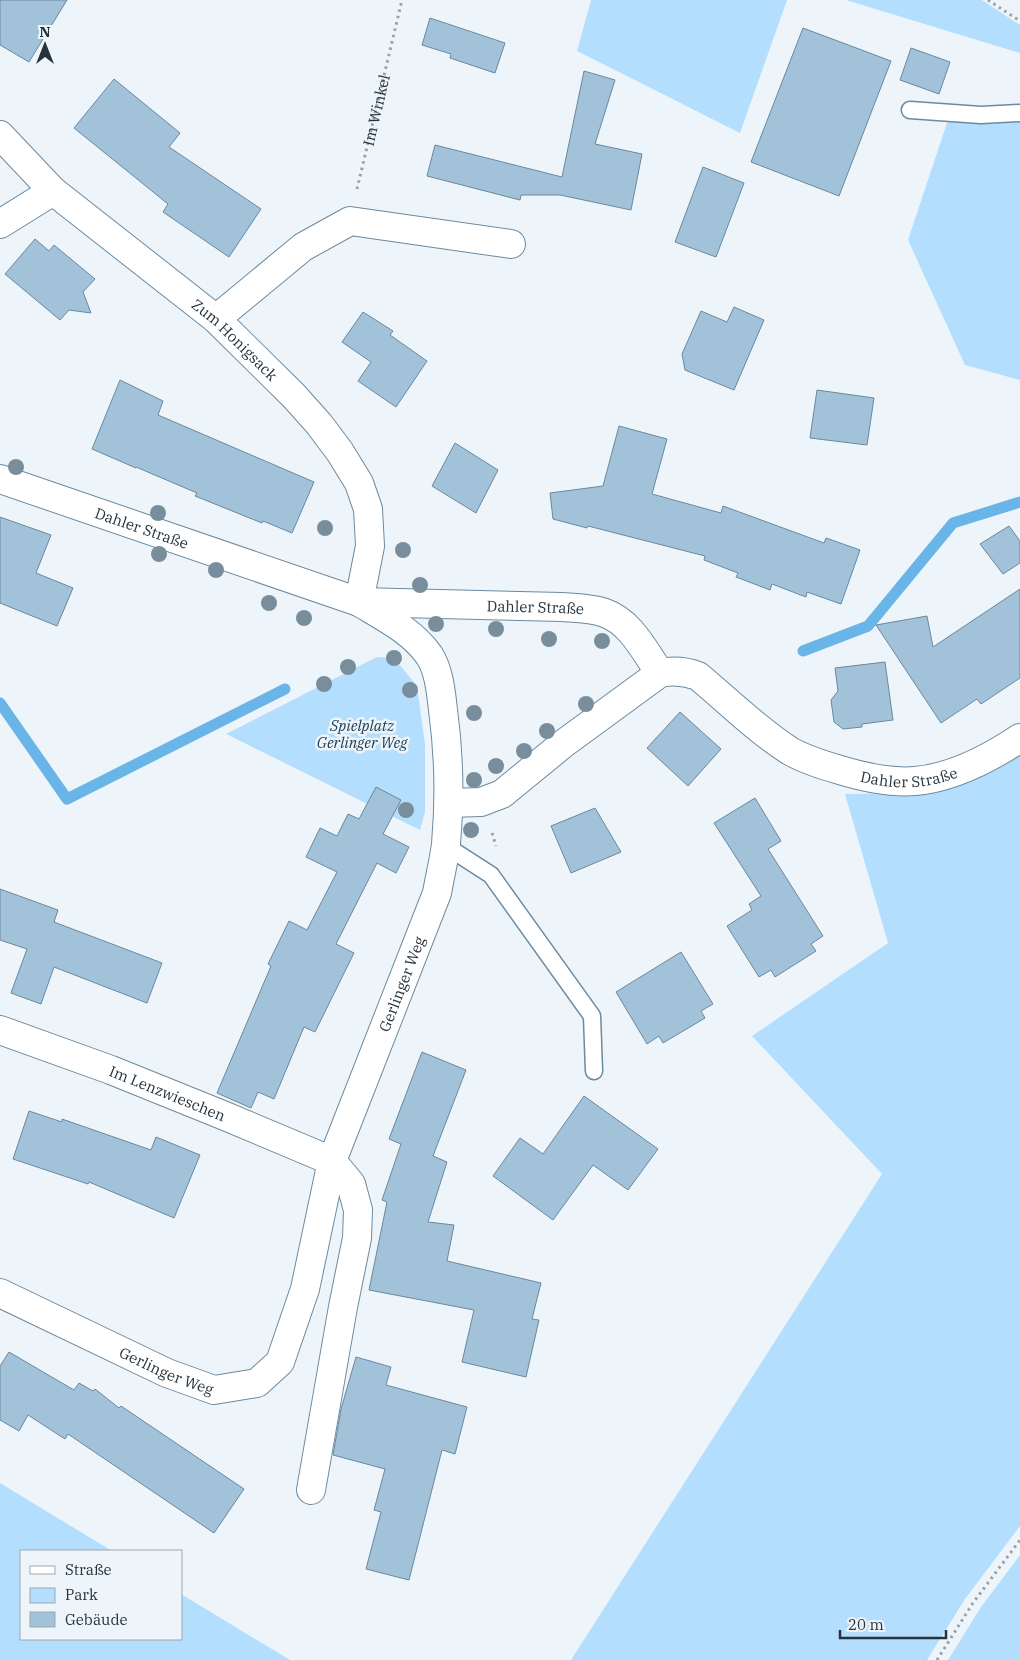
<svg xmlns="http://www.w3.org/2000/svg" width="1020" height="1660" font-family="'IBM Plex Serif',serif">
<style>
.green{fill:#b3defe}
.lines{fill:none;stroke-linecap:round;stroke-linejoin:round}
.stream{stroke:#69b5e8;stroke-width:11}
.building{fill:#a2c2da;stroke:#6a889e}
.service-casing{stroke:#6b8aa0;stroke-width:19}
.minor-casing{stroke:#6b8aa0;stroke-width:30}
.path{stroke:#97a1a8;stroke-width:3;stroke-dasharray:2.5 4;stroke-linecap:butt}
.service{stroke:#fff;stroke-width:16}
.minor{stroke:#fff;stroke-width:28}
.tree{fill:#798e9c}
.labels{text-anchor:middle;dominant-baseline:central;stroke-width:5;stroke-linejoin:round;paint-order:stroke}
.street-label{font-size:15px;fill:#26333c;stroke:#eef5fa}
.park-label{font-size:15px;font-style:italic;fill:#193a50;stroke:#eef5fa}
</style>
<rect width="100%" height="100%" fill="#eef5fa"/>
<g class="green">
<path d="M 591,0 L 787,0 L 740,133 L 577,51 Z"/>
<path d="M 846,0 L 982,0 L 1020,25 L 1020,53 Z"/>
<path d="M 1020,119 L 1020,380 L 965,365 L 908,240 L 948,120 Z"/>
<path d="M 377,657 L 394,658 L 417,686 L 425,744 L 425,812 L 420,830 L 226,734 Z"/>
<path d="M 1020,745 L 1020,1526 L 965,1599 L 927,1660 L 571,1660 L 882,1174 L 752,1036 L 888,943 L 845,794 L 917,793 Z"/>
<path d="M 0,1483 L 112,1551 L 21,1551 L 21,1639 L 181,1639 L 181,1594 L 290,1660 L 0,1660 Z"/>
<path d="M 1020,1555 L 1020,1660 L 948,1660 L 981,1607 Z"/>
</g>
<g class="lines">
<g class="stream">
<path d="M 803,651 L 868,626 L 953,523 L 1020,502"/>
<path d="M 0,703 L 67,799 L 285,689"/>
</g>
</g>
<g class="building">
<path d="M 0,0 L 67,0 L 29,62 L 0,45 Z"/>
<path d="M 430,18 L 505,43 L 495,73 L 450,58 L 451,54 L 422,45 Z"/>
<path d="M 803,28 L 891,61 L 839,196 L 751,162 Z"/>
<path d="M 911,48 L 950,62 L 939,94 L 900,80 Z"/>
<path d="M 584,71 L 615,80 L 595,144 L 642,154 L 631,210 L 560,195 L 521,195 L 520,200 L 427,176 L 435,145 L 562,177 Z"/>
<path d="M 114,79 L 180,133 L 169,147 L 261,209 L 229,257 L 163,212 L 168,204 L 74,128 Z"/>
<path d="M 703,167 L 744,183 L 716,257 L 675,242 Z"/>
<path d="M 35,239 L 49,251 L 54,245 L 95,279 L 83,292 L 91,313 L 69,310 L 60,320 L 5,274 Z"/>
<path d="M 734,307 L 764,320 L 734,390 L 685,370 L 682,354 L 701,311 L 727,322 Z"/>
<path d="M 363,312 L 393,331 L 390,335 L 427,361 L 396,407 L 358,381 L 371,362 L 342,342 Z"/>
<path d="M 120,380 L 163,401 L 158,415 L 314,482 L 292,533 L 263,521 L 262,523 L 195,496 L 197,493 L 136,467 L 136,468 L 92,449 Z"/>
<path d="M 817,390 L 874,398 L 867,445 L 810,438 Z"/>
<path d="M 619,426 L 667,439 L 652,494 L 721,513 L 723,506 L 824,543 L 826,538 L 860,550 L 841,604 L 807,592 L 806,597 L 772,584 L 770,590 L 736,577 L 738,573 L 704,560 L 705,556 L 588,526 L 587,528 L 553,519 L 550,493 L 603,486 Z"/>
<path d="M 455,443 L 498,470 L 476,513 L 432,486 Z"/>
<path d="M 0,517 L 51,535 L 36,573 L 73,588 L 57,626 L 0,603 Z"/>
<path d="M 1009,526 L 1020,541 L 1020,563 L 1003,574 L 980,544 Z"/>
<path d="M 1020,589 L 1020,678 L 981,704 L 977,699 L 941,723 L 876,625 L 927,616 L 933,647 Z"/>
<path d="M 885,662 L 893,720 L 862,724 L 862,727 L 843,729 L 834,722 L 831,700 L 838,691 L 835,668 Z"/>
<path d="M 680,712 L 721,749 L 688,786 L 647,748 Z"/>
<path d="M 376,787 L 401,800 L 383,834 L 409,847 L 396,873 L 377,863 L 336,944 L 354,953 L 315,1032 L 304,1027 L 274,1099 L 258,1092 L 251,1108 L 217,1093 L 271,966 L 268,964 L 289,921 L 307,930 L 337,872 L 306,857 L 320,828 L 337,836 L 348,814 L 359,819 Z"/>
<path d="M 755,798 L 781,841 L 768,849 L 823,936 L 811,944 L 816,951 L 775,977 L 771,970 L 759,977 L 727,926 L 752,910 L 749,904 L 761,896 L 714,823 Z"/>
<path d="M 595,808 L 621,852 L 571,873 L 551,826 Z"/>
<path d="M 0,889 L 58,910 L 54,922 L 162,963 L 147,1003 L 54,967 L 41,1004 L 11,993 L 27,949 L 0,940 Z"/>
<path d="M 681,952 L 713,1004 L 701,1011 L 705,1018 L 663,1043 L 659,1036 L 647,1044 L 616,992 Z"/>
<path d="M 422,1052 L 466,1070 L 433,1156 L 447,1162 L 428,1222 L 454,1225 L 447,1261 L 541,1283 L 532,1319 L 539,1320 L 526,1377 L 462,1362 L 474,1310 L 369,1290 L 387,1202 L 382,1200 L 401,1144 L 389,1139 Z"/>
<path d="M 584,1096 L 658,1149 L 628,1190 L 593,1165 L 553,1220 L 493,1176 L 520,1138 L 543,1154 Z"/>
<path d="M 29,1111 L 62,1122 L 62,1119 L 151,1150 L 156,1137 L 200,1155 L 174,1218 L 89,1182 L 88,1184 L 13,1159 Z"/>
<path d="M 9,1352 L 74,1390 L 79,1383 L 93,1391 L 95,1389 L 119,1408 L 121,1406 L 244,1489 L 214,1533 L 68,1434 L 65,1439 L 28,1415 L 19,1431 L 0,1420 L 0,1366 Z"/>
<path d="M 356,1357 L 391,1367 L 386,1385 L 467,1407 L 455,1454 L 442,1450 L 409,1580 L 366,1569 L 381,1512 L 374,1510 L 385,1469 L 333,1455 L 341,1409 Z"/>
</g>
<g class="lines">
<defs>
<g id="service">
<path d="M 910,110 L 981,115 L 1020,113"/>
<path d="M 446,846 L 491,875 L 592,1016 L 594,1071"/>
</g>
<g id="minor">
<path id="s2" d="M 0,135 L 53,191 L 216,319 L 294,396 L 319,424 L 340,452 L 359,483 L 368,509 L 370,546 L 359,602"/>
<path d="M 0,224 L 53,191"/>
<path d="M 216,319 L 303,247 L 350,221 L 511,244"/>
<path id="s3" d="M 0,479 L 359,602 L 562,607 C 576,608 592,608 605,613 C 631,622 645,652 660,673"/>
<path id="s4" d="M 449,803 L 481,802 L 502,794 L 563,744 L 660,673 C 674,670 685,671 698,676 C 728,701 757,730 790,751 C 806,760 823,765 840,770 C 863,777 890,783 915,781 C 952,778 990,758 1020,738"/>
<path id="s5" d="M 0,1030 L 111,1070 L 225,1116 L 332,1161 L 351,1184 L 358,1210 L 357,1238 L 343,1307 L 311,1490"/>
<path id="s6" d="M 0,1293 L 167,1373 L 214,1390 L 257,1383 L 280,1362 L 305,1289 L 332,1161 L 437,893 C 440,876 444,860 446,844 C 450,799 449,754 443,710 C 441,692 439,670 429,655 C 412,631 384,617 359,602"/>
</g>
</defs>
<use href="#service" class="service-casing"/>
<use href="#minor" class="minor-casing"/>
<g class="path">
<path d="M 988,0 L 1020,21"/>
<path id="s1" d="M 357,189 L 402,0"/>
<path d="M 492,833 L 496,846"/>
<path d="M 937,1660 L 973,1603 L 1020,1540"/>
</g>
<use href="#service" class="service"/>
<use href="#minor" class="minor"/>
</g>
<g class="tree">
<circle cx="16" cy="467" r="8"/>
<circle cx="158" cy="513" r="8"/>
<circle cx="325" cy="528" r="8"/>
<circle cx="403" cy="550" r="8"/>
<circle cx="159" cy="554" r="8"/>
<circle cx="216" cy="570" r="8"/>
<circle cx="420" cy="585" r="8"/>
<circle cx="269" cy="603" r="8"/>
<circle cx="304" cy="618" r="8"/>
<circle cx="436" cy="624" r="8"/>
<circle cx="496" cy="629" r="8"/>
<circle cx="549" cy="639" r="8"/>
<circle cx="602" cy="641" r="8"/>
<circle cx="394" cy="658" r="8"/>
<circle cx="348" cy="667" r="8"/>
<circle cx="324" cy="684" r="8"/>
<circle cx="410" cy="690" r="8"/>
<circle cx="586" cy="704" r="8"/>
<circle cx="474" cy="713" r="8"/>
<circle cx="547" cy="731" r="8"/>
<circle cx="524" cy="751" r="8"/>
<circle cx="496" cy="766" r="8"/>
<circle cx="474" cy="780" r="8"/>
<circle cx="406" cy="810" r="8"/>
<circle cx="471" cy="830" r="8"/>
</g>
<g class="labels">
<g class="street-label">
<text stroke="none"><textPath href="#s1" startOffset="81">Im Winkel</textPath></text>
<text stroke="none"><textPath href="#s2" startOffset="312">Zum Honigsack</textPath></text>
<text stroke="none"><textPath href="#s3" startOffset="150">Dahler Straße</textPath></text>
<text stroke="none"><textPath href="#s3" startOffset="556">Dahler Straße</textPath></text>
<text stroke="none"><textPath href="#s4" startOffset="535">Dahler Straße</textPath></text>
<text stroke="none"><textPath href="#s6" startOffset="708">Gerlinger Weg</textPath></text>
<text stroke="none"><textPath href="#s5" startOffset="179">Im Lenzwieschen</textPath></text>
<text stroke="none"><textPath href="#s6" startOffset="184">Gerlinger Weg</textPath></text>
</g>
<g class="park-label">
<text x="362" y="725">Spielplatz<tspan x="362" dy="17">Gerlinger Weg</tspan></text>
</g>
</g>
<rect x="20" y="1550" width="162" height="90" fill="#eef5fa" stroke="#9ea7ae"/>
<rect x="30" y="1566" width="25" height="8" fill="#ffffff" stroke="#9ea7ae"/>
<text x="65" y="1575" font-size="15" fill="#26333c">Straße</text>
<rect x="30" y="1588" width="25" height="15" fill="#b3defe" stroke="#9ea7ae"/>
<text x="65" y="1600" font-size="15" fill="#26333c">Park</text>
<rect x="30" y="1612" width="25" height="15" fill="#a2c2da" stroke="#9ea7ae"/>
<text x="65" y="1625" font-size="15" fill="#26333c">Gebäude</text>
<g transform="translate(45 45)" stroke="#eef5fa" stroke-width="4" paint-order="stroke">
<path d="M0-4L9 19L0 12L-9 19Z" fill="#26333c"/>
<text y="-8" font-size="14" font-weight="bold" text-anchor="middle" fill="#26333c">N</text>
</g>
<path d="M840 1630v8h106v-8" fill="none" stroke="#26333c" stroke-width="2.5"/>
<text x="848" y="1630" font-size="15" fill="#26333c" stroke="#eef5fa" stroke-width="4" paint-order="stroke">20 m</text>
</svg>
